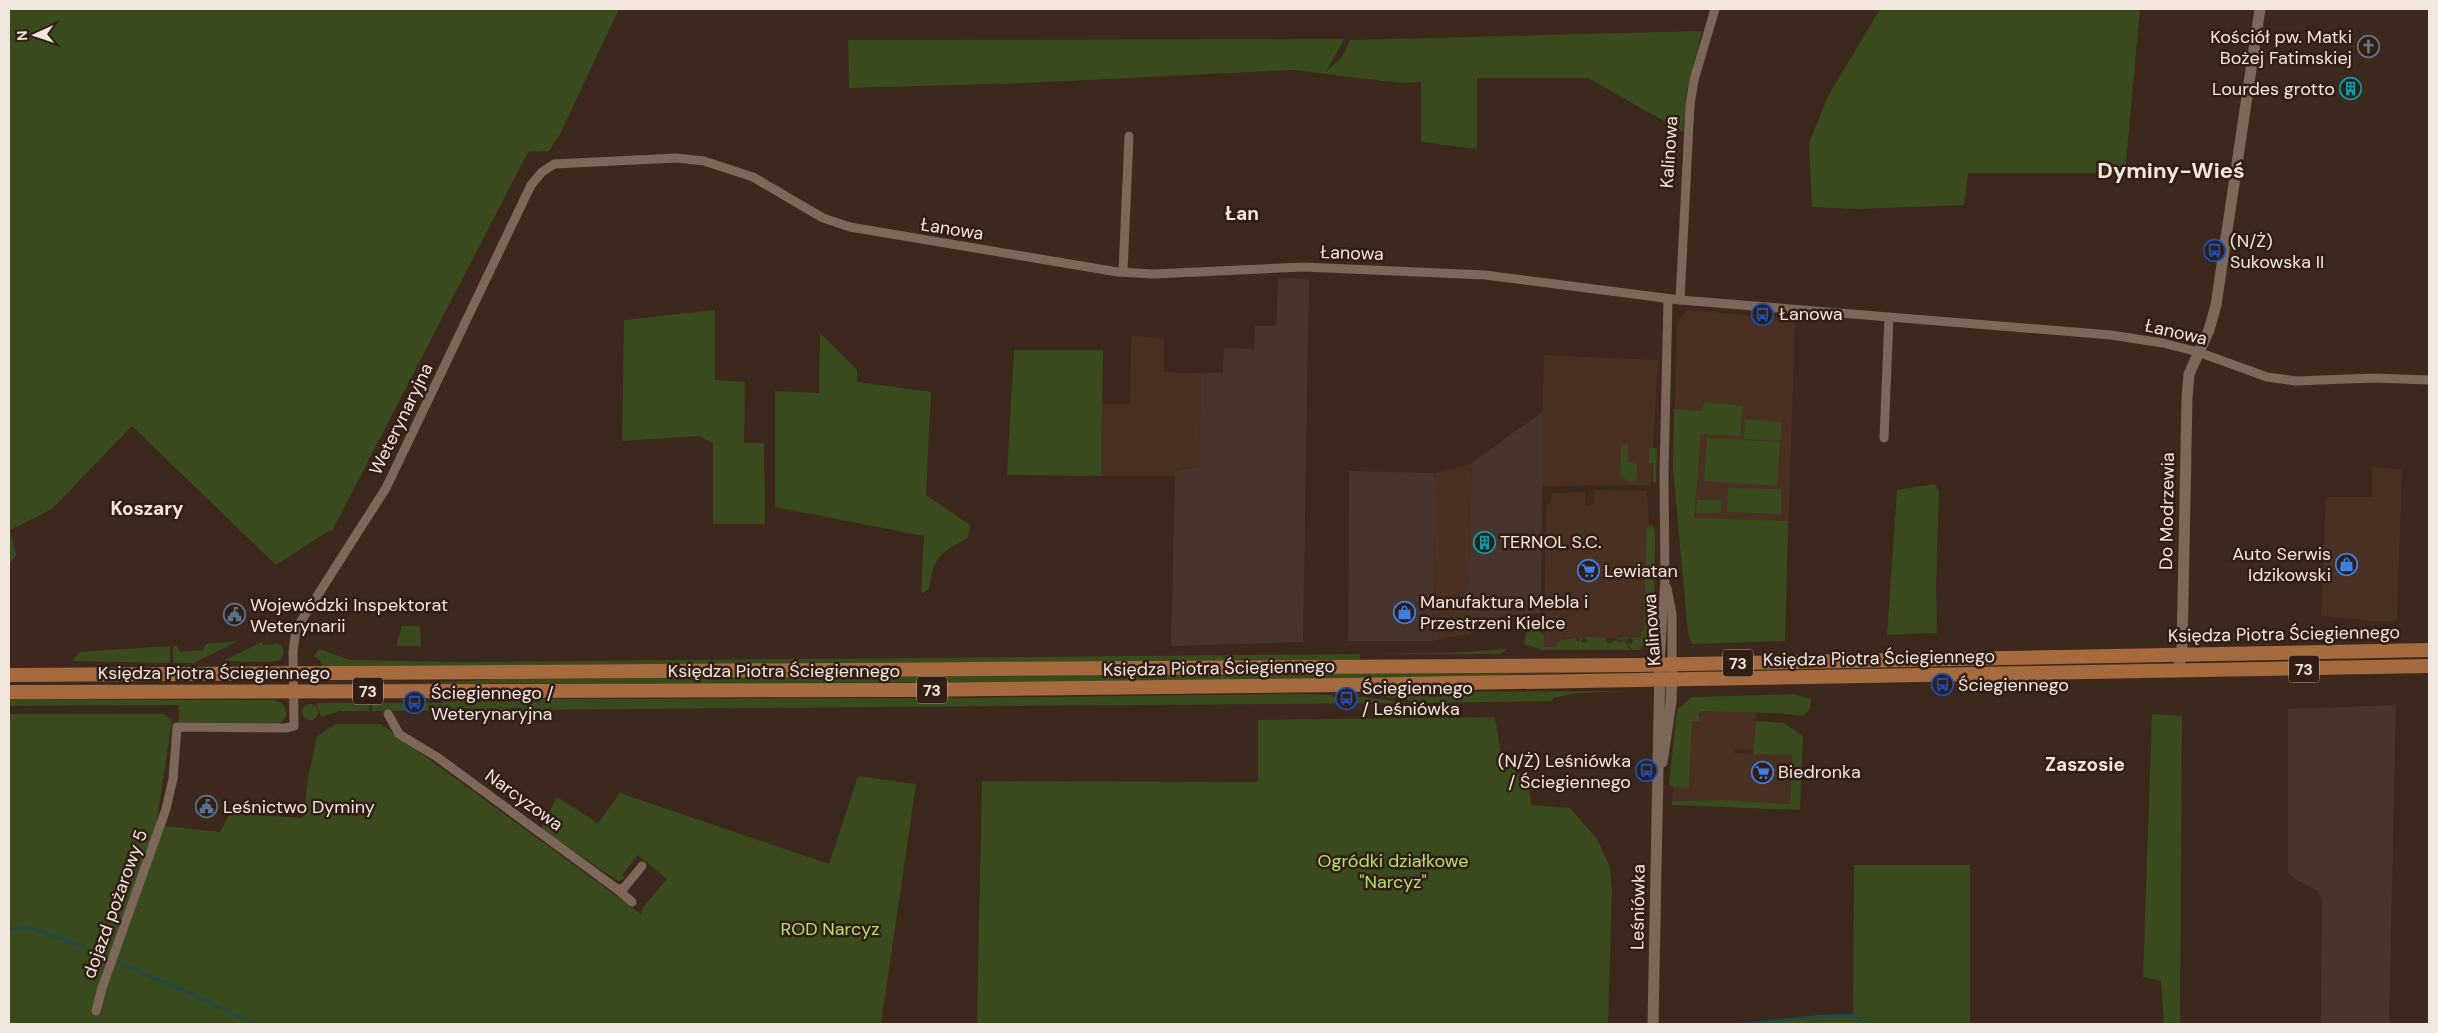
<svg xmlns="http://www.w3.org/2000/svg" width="2438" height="1033" font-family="'DM Sans',sans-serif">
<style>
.built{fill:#4a3022}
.industrial{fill:#47342d}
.green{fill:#394a1d}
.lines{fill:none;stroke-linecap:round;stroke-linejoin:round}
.stream{stroke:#1e494a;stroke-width:2.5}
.minor{stroke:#7d665a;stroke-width:9}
.tertiary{stroke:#7d665a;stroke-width:11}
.primary{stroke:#a56a3e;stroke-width:14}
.labels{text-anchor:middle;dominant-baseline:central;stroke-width:5;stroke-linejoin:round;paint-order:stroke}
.shield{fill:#311e14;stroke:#b9aaa2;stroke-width:1}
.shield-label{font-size:16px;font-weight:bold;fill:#f3e6df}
.poi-label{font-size:18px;fill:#f3e6df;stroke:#311e14;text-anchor:start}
.street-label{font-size:18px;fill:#f3e6df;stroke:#311e14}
.park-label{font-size:18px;fill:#b5e070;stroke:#311e14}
.neighbourhood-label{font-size:19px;font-weight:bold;fill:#f3e6df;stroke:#311e14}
.district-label{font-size:22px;font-weight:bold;fill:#f3e6df;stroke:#311e14}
</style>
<rect width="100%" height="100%" fill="#3c281d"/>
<g class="built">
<path d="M 1686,310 L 1780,318 L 1795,318 L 1785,641 L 1692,644 L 1688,633 L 1673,462 L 1677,324 Z"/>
<path d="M 1131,336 L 1164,338 L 1164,372 L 1201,373 L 1199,466 L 1175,470 L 1175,476 L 1101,476 L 1102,404 L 1130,404 Z"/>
<path d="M 1544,355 L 1658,360 L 1651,485 L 1541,486 Z"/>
<path d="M 1472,463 L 1467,634 L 1432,641 L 1436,488 L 1434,473 Z"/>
<path d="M 2372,467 L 2402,469 L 2397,621 L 2370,621 L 2321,616 L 2326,497 L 2372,497 Z"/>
<path d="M 1594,490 L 1647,491 L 1649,525 L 1646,529 L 1644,631 L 1637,638 L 1564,638 L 1555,647 L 1544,647 L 1546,505 L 1551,503 L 1552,493 L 1585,492 L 1585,506 L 1590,506 L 1594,503 Z"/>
<path d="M 1704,710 L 1756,712 L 1755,750 L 1734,749 L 1734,753 L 1792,755 L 1790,804 L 1724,800 L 1672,801 L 1673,787 L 1689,788 L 1692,720 L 1698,718 Z"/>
</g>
<g class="industrial">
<path d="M 1278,278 L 1309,279 L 1303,642 L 1171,646 L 1175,471 L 1199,466 L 1201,373 L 1223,373 L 1224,348 L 1254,349 L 1255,326 L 1276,326 Z"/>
<path d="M 1543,411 L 1541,613 L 1504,615 L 1467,636 L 1472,463 Z"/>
<path d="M 1349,471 L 1434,473 L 1436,488 L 1432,641 L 1348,641 Z"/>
<path d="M 2396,705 L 2389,1024 L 2321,1024 L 2322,899 L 2316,890 L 2295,879 L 2288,872 L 2288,709 Z"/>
</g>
<g class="green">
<path d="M 9,9 L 619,9 L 560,134 L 549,151 L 528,152 L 332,531 L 330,530 L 276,565 L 132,426 L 52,509 L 10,530 L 16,555 L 9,565 Z"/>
<path d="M 1880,9 L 2140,9 L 2125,173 L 1968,173 L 1964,205 L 1856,209 L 1812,207 L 1809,143 L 1828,96 Z"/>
<path d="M 1702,31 L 1686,96 L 1683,132 L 1588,78 L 1477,78 L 1477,149 L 1421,142 L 1421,82 L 1401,83 L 1293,70 L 1025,83 L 849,88 L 848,40 L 1344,39 L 1326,72 L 1342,57 L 1350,40 Z"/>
<path d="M 715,310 L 715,380 L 745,382 L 744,443 L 764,443 L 765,524 L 713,524 L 713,443 L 699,436 L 622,441 L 624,320 Z"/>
<path d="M 820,333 L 857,370 L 857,382 L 931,392 L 926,495 L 970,525 L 968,538 C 938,554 935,555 929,589 L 921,594 L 924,536 L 775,507 L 775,391 L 819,393 Z"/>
<path d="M 1014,350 L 1103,350 L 1101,476 L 1007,475 Z"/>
<path d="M 1704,402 L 1743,406 L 1740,436 L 1701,434 L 1694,518 L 1788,521 L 1785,641 L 1692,644 L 1688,633 L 1673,469 L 1674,409 L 1702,411 Z"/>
<path d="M 1745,419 L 1782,422 L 1780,441 L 1744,439 Z"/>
<path d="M 1707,438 L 1780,442 L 1777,486 L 1704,481 Z"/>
<path d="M 1621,445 L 1628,445 L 1628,462 L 1637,463 L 1636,482 L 1627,481 L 1620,475 Z"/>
<path d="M 1649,448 L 1657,448 L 1656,482 L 1653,482 L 1653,463 L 1649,463 Z"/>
<path d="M 1935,484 L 1939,492 L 1936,588 L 1937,633 L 1887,635 L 1897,490 Z"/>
<path d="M 1728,488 L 1781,489 L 1781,514 L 1727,512 Z"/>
<path d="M 1697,500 L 1721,500 L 1721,513 L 1696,513 Z"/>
<path d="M 1649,525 L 1653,526 L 1655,532 L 1654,634 L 1639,650 L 1632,650 L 1624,638 L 1629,638 L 1627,641 L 1631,645 L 1633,640 L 1630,638 L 1640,637 L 1644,629 L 1646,529 Z"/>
<path d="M 402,626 L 420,626 L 421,646 L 396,646 Z"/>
<path d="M 1534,629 L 1544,634 L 1544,647 L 1555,647 L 1560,640 L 1576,638 L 1577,641 L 1579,641 L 1579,638 L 1583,638 L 1581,642 L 1587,642 L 1585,637 L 1604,638 L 1609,644 L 1616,640 L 1619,642 L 1624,641 L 1614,638 L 1623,638 L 1630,650 L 1542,650 L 1524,644 L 1526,633 Z"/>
<path d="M 238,641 L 194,663 L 173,663 L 173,646 L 177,646 L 180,652 L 203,650 L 206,644 Z"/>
<path d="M 262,642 L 263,645 L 277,644 L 282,646 L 284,653 L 280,660 L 271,662 L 223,661 Z"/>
<path d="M 170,646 L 170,663 L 72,661 L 80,652 Z"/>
<path d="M 319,649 L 351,660 L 465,662 L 1360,654 L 1360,659 L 1348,660 L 323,666 L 318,658 L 313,657 Z"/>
<path d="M 1508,649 L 1500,654 L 1365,654 L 1447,653 Z"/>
<path d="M 1636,672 L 1511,674 L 1466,678 L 1140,682 L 321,684 L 426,683 L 501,679 Z"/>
<path d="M 1635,691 L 1577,693 L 1553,698 L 1552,701 L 1427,703 L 1426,700 L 1411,701 L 1365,694 L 1404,692 Z"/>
<path d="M 1296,694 L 1333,695 L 1333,697 L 1363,697 L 1412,703 L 372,711 L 372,703 L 442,703 L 442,700 L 462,699 L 962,698 Z"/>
<path d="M 1793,694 L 1811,699 L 1810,709 L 1803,716 L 1775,713 L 1702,711 L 1699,714 L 1699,721 L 1692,721 L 1689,788 L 1673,787 L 1669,784 L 1677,710 L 1692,697 Z"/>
<path d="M 9,699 L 275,700 L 284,705 L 287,714 L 284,720 L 278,724 L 179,722 L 179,705 L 9,706 Z"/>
<path d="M 316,703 L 369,703 L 369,711 L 340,711 L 321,717 Z"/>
<circle cx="310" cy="712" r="8"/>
<path d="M 9,714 L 164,714 L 172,721 L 156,825 L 220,832 L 230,813 L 303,818 L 308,778 L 317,736 L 336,724 L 381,724 L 641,914 L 643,907 L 667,879 L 638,855 L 622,875 L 625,878 L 618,881 L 541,829 L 557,797 L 598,823 L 620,793 L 829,864 L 858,776 L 916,784 L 881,1024 L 9,1024 Z"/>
<path d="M 2152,714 L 2182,716 L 2180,1024 L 2164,1024 L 2161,981 L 2143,977 Z"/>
<path d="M 1495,717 L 1501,756 L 1529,785 L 1531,805 L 1570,808 L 1597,839 L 1610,867 L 1612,890 L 1608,1024 L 977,1024 L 982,781 L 1258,782 L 1258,720 Z"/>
<path d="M 1756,721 L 1784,723 L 1803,736 L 1800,810 L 1672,805 L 1672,801 L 1724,800 L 1790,804 L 1792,755 L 1753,754 Z"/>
<path d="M 1854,865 L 1970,865 L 1970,1024 L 1744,1024 L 1819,1016 L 1853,1015 Z"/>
</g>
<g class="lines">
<g class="stream">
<path d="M 9,929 L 29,927 L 69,941 L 104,957"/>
<path d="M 118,962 L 194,995 L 254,1024"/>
<path d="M 1744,1024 L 1819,1016 L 1853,1015 L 1867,1024"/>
</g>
<g class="minor">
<path d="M 1123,272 L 1129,136"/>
<path d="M 1680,300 L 1690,105 L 1694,80 L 1715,9"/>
<path d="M 1884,438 L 1889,317"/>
<path d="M 1667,588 L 1672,614 L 1672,664"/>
<path d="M 1660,665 L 1665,577 L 1664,474 L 1668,299"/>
<path d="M 388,714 L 399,734 L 437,757 L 617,889 L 624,888 L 642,866"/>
<path d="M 617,889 L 632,902"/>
<path d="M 96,1011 L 102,988 L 166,809 L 173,779 L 177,727 L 285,728 L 294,726 L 293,652 L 296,629 L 386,488 L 531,185 L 542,172 L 554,164 L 676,158 L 704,161 L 753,177 L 823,218 L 850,227 L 1118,272 L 1154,274 L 1304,267 L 1485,275 L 1680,300 L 2111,335 L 2163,343 L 2198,352 L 2267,377 L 2296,381 L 2373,378 L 2429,380"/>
</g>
<g class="tertiary">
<path d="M 2178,671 L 2182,650 L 2187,398 L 2189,374 L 2209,330 L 2216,305 L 2260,9"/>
<path d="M 1662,762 L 1671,702 L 1672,664"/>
<path d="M 1653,1024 L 1660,665"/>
</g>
<g class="primary">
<path d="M 9,675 L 1638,665 L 2429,650"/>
<path d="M 9,692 L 906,690 L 1346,685 L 2429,666"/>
</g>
</g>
<defs>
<symbol id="church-ring" viewBox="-11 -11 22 22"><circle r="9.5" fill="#311e14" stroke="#6b7280" stroke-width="1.5"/><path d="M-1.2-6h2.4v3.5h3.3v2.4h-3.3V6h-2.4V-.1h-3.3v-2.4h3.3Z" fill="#6b7280"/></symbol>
<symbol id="building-ring" viewBox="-11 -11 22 22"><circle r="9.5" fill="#311e14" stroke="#0f9aa8" stroke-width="1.5"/><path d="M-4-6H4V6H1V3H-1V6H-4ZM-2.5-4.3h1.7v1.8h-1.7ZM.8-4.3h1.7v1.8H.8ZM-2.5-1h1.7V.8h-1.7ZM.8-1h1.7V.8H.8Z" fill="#0f9aa8"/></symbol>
<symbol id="bus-ring" viewBox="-11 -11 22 22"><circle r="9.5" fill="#311e14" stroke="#1a4fb4" stroke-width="1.5"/><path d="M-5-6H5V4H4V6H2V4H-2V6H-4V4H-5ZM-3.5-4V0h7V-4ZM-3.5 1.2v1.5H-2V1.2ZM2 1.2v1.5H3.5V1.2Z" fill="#1a4fb4"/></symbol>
<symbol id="shop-ring" viewBox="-11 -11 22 22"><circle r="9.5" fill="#311e14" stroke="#3f7fe0" stroke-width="1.5"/><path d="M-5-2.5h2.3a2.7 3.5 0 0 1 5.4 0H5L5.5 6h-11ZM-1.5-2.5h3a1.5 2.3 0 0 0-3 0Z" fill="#3f7fe0"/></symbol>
<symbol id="supermarket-ring" viewBox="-11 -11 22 22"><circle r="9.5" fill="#311e14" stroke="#3f7fe0" stroke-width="1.5"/><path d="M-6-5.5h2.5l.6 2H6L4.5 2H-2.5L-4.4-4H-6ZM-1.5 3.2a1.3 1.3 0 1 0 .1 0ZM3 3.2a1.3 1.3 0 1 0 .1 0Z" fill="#3f7fe0"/></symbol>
<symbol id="civic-ring" viewBox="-11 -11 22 22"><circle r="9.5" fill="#311e14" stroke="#5c6f8a" stroke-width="1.5"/><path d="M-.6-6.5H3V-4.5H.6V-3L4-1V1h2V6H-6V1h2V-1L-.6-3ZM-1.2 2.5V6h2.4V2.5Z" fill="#5c6f8a"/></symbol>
</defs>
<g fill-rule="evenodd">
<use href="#church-ring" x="2356" y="34" width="25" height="25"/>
<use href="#building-ring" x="2338" y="76" width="25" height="25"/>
<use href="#bus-ring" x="2202" y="238" width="25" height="25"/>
<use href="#bus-ring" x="1750" y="302" width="25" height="25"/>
<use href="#building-ring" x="1472" y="530" width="25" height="25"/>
<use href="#shop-ring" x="2334" y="552" width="25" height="25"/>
<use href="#supermarket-ring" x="1576" y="558" width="25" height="25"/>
<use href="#shop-ring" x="1392" y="600" width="25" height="25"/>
<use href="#civic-ring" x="222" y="602" width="25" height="25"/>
<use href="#bus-ring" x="1930" y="672" width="25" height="25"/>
<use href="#bus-ring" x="1334" y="686" width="25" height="25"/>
<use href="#bus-ring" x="402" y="690" width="25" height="25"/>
<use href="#bus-ring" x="1634" y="758" width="25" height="25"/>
<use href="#supermarket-ring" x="1750" y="760" width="25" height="25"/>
<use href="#civic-ring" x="194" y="794" width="25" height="25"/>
</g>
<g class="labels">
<g class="shield">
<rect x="1723" y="649.5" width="30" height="27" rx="4"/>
<rect x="2289" y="655.5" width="30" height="27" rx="4"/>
<rect x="917" y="676.5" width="30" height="27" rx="4"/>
<rect x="353" y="677.5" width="30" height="27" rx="4"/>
</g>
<g class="shield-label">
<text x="1738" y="663">73</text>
<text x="2304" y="669">73</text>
<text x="932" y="690">73</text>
<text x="368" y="691">73</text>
</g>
<g class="poi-label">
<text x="2352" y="37" text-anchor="end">Kościół pw. Matki<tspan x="2352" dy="21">Bożej Fatimskiej</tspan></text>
<text x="2335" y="89" text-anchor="end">Lourdes grotto</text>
<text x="2230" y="241">(N/Ż)<tspan x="2230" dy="21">Sukowska II</tspan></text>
<text x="1779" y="314">Łanowa</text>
<text x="1500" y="542">TERNOL S.C.</text>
<text x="2331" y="554" text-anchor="end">Auto Serwis<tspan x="2331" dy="21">Idzikowski</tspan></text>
<text x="1604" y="571">Lewiatan</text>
<text x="1420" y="602">Manufaktura Mebla i<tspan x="1420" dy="21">Przestrzeni Kielce</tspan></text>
<text x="250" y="605">Wojewódzki Inspektorat<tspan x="250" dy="21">Weterynarii</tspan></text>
<text x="1958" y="685">Ściegiennego</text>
<text x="1362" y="688">Ściegiennego<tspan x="1362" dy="21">/ Leśniówka</tspan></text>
<text x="431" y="693">Ściegiennego /<tspan x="431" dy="21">Weterynaryjna</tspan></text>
<text x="1631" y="761" text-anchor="end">(N/Ż) Leśniówka<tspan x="1631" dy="21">/ Ściegiennego</tspan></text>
<text x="1778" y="772">Biedronka</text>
<text x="223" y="807">Leśnictwo Dyminy</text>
</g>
<g class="street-label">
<text transform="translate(1669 152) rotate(-86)">Kalinowa</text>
<text transform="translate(952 229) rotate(9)">Łanowa</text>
<text transform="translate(1352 253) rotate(2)">Łanowa</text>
<text transform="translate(2176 332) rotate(13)">Łanowa</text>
<text transform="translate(401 419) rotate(-64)">Weterynaryjna</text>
<text transform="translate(2167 511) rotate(-89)">Do Modrzewia</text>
<text transform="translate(1652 630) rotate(-94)">Kalinowa</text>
<text transform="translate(2284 634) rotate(-1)">Księdza Piotra Ściegiennego</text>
<text transform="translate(1879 658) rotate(-1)">Księdza Piotra Ściegiennego</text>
<text transform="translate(1219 668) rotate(-1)">Księdza Piotra Ściegiennego</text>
<text x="784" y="671">Księdza Piotra Ściegiennego</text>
<text x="214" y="673">Księdza Piotra Ściegiennego</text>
<text transform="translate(524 800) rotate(36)">Narcyzowa</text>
<text transform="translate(115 904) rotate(-70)">dojazd pożarowy 5</text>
<text transform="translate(1638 907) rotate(-89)">Leśniówka</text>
</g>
<g class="park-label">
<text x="1393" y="861">Ogródki działkowe<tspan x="1393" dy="21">"Narcyz"</tspan></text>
<text x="830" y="929">ROD Narcyz</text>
</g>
<g class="neighbourhood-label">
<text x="1242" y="213">Łan</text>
<text x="147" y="508">Koszary</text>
<text x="2085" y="764">Zaszosie</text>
</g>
<g class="district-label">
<text x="2171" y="170">Dyminy-Wieś</text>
</g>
</g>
<rect width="2438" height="1033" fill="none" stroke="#f3e6df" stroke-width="20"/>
<g transform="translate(35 35) rotate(267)" stroke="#311e14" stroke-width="4" paint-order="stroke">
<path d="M0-4L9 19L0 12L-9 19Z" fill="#f3e6df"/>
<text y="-8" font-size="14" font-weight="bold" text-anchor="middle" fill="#f3e6df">N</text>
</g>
</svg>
